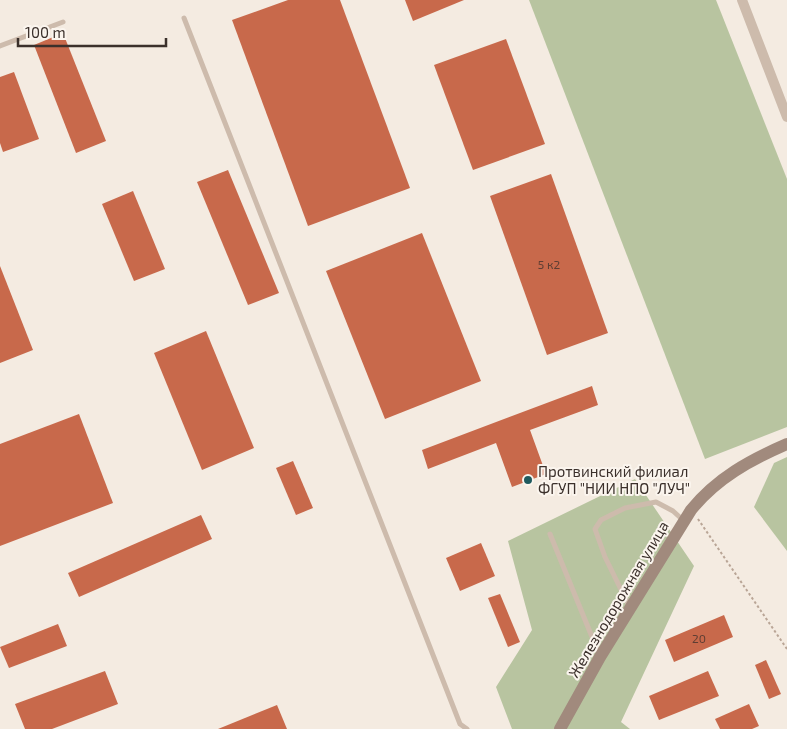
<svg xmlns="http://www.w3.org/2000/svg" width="787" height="729" font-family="'Exo 2',sans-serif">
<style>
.green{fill:#b8c4a0}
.building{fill:#c8694b}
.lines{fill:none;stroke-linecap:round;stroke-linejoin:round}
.path{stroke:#b9a596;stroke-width:2;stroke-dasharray:2.5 2.5;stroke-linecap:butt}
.lane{stroke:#cdbbac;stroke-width:5}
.street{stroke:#cdbbac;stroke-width:10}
.secondary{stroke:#a18a7d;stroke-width:12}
.poi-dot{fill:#1f5a5e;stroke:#fbf5ee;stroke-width:2}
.labels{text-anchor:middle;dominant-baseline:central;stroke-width:4;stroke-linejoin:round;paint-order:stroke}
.number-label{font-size:12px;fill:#5e3e33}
.poi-label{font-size:15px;fill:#3b302b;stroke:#fbf5ee;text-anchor:start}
.street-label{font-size:15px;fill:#3b302b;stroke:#fbf5ee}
</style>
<rect width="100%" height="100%" fill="#f4ebe1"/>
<g class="green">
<path d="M 529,0 L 716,0 L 787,179 L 787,427 L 705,459 Z"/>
<path d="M 787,457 L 787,551 L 754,507 L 774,463 Z"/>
<path d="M 635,479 L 694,566 L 621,722 L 630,729 L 512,729 L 496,687 L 532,630 L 508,541 Z"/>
</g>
<g class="building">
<path d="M 288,0 L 340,0 L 410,188 L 308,226 L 232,20 Z"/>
<path d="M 405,0 L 464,0 L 413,21 Z"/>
<path d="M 63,33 L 106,141 L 76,153 L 34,45 Z"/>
<path d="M 506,39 L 545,144 L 473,170 L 434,65 Z"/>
<path d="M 14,72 L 39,139 L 3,152 L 0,143 L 0,77 Z"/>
<path d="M 228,170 L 279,293 L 248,305 L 197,182 Z"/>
<path d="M 551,174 L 608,333 L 547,355 L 490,196 Z"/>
<path d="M 133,191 L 165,269 L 134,281 L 102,204 Z"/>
<path d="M 422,233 L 481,381 L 385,419 L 326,271 Z"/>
<path d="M 0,266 L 33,350 L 0,363 Z"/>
<path d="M 206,331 L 254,448 L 202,470 L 154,353 Z"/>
<path d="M 592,386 L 598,405 L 530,430 L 546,474 L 512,487 L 496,443 L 428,469 L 422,450 Z"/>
<path d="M 79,414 L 113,503 L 0,546 L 0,444 Z"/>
<path d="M 293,461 L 313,508 L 296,515 L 276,468 Z"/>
<path d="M 201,515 L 212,539 L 79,597 L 68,573 Z"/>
<path d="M 481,543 L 495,576 L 460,591 L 446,558 Z"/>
<path d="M 500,594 L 520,642 L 508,647 L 488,598 Z"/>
<path d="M 724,615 L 733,637 L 674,662 L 665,640 Z"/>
<path d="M 58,624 L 67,646 L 9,668 L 0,647 Z"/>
<path d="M 766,660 L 781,694 L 769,699 L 755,665 Z"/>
<path d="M 105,671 L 118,704 L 52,729 L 25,729 L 15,704 Z"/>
<path d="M 708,671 L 719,696 L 659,720 L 649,696 Z"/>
<path d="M 749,704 L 759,726 L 752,729 L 720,729 L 715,719 Z"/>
<path d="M 277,705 L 287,729 L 218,729 Z"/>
</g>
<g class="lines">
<path class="path" d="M 698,519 L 787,649"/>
<g class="lane">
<path d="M 184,18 L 460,724 L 467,729"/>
<path d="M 0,46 L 63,22"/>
<path d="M 550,534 L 599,654"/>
<path d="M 630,608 L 605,557 L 595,529 L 601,520 L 625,508 L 656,502 L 673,511 L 684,521"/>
</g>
<path class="street" d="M 742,0 L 787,117"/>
<path class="secondary" d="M 560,729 L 600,657 L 691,510 C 717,478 750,460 787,444"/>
</g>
<circle class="poi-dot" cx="528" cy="480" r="5"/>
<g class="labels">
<g class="number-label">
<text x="549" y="264">5 к2</text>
<text x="699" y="638">20</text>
</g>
<g class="poi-label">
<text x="538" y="471">Протвинский филиал<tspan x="538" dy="17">ФГУП "НИИ НПО "ЛУЧ"</tspan></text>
</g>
<g class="street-label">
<text transform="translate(618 599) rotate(-59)">Железнодорожная улица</text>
</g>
</g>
<path d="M18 38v8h148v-8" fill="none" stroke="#3b302b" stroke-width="2.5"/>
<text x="25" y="38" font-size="15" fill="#3b302b" stroke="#fbf5ee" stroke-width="4" paint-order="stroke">100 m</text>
</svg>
